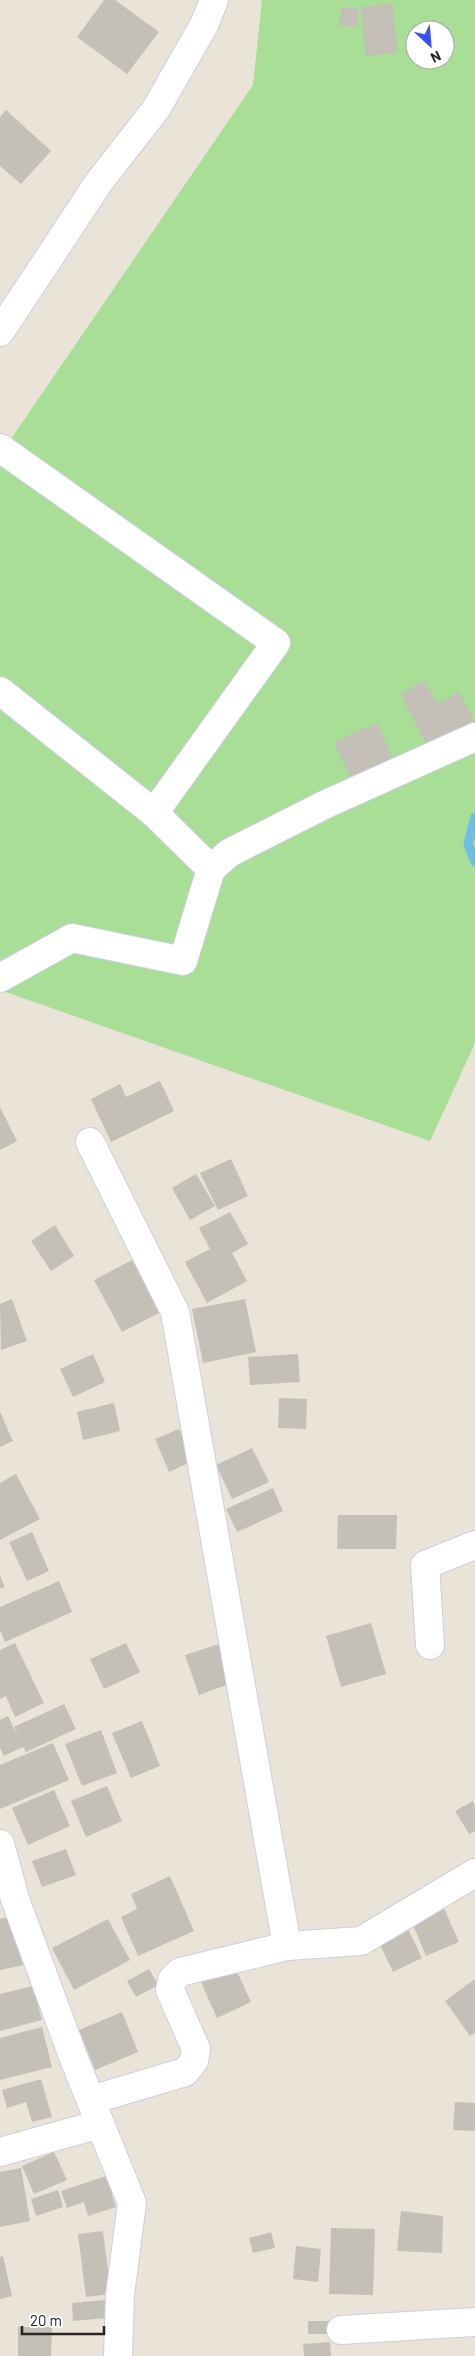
<svg xmlns="http://www.w3.org/2000/svg" width="475" height="2356" font-family="Barlow,sans-serif">
<style>
.green{fill:#a8de96;fill-rule:evenodd}
.lines{fill:none;stroke-linecap:round;stroke-linejoin:round}
.stream{stroke:#6dbee8;stroke-width:9}
.building{fill:#c4c0b8}
.minor-casing{stroke:#cdcfdf;stroke-width:30}
.minor{stroke:#fff;stroke-width:28}
</style>
<rect width="100%" height="100%" fill="#e9e3d8"/>
<path class="green" d="M 262,0 L 475,0 L 475,1043 L 430,1141 L 0,990 L 0,455 L 253,85 ZM 415,30 L 445,30 L 445,60 L 415,60 Z"/>
<g class="lines">
<path class="stream" d="M 475,817 L 468,844 L 475,862"/>
</g>
<g class="building">
<path d="M 104,0 L 115,0 L 159,32 L 127,74 L 77,37 Z"/>
<path d="M 393,3 L 397,53 L 365,56 L 361,7 Z"/>
<path d="M 341,7 L 359,9 L 357,27 L 339,26 Z"/>
<path d="M 6,110 L 51,151 L 21,184 L 0,166 L 0,117 Z"/>
<path d="M 425,681 L 437,704 L 459,692 L 475,723 L 429,749 L 400,694 Z"/>
<path d="M 377,723 L 394,760 L 351,780 L 334,742 Z"/>
<path d="M 160,1081 L 174,1111 L 111,1142 L 91,1099 L 120,1084 L 126,1097 Z"/>
<path d="M 0,1107 L 17,1141 L 0,1150 Z"/>
<path d="M 231,1159 L 248,1196 L 218,1210 L 200,1173 Z"/>
<path d="M 196,1174 L 215,1206 L 190,1220 L 172,1188 Z"/>
<path d="M 230,1212 L 248,1244 L 232,1253 L 247,1281 L 207,1303 L 185,1262 L 210,1249 L 199,1228 Z"/>
<path d="M 55,1225 L 74,1256 L 51,1271 L 31,1241 Z"/>
<path d="M 136,1258 L 163,1311 L 122,1332 L 94,1280 Z"/>
<path d="M 12,1299 L 27,1341 L 1,1350 L 0,1304 Z"/>
<path d="M 245,1299 L 256,1352 L 203,1363 L 192,1309 Z"/>
<path d="M 93,1354 L 105,1382 L 73,1397 L 60,1369 Z"/>
<path d="M 298,1354 L 300,1382 L 250,1385 L 248,1357 Z"/>
<path d="M 279,1398 L 307,1399 L 306,1429 L 278,1428 Z"/>
<path d="M 114,1403 L 120,1431 L 83,1440 L 77,1412 Z"/>
<path d="M 0,1412 L 13,1441 L 0,1447 Z"/>
<path d="M 179,1429 L 193,1461 L 169,1472 L 155,1439 Z"/>
<path d="M 252,1448 L 269,1482 L 232,1499 L 216,1465 Z"/>
<path d="M 16,1474 L 40,1519 L 0,1540 L 0,1483 Z"/>
<path d="M 273,1488 L 283,1511 L 237,1532 L 226,1509 Z"/>
<path d="M 338,1515 L 397,1515 L 396,1549 L 337,1549 Z"/>
<path d="M 32,1532 L 49,1571 L 27,1581 L 9,1542 Z"/>
<path d="M 0,1576 L 5,1587 L 0,1589 Z"/>
<path d="M 59,1581 L 72,1612 L 5,1642 L 0,1630 L 0,1607 Z"/>
<path d="M 371,1623 L 386,1674 L 341,1687 L 326,1636 Z"/>
<path d="M 15,1643 L 44,1703 L 15,1717 L 6,1696 L 0,1699 L 0,1650 Z"/>
<path d="M 126,1643 L 140,1672 L 104,1689 L 90,1659 Z"/>
<path d="M 222,1643 L 235,1682 L 199,1695 L 185,1655 Z"/>
<path d="M 64,1704 L 76,1729 L 26,1752 L 23,1747 L 4,1756 L 0,1748 L 0,1720 L 8,1716 L 20,1741 L 14,1727 Z"/>
<path d="M 142,1721 L 160,1766 L 131,1778 L 112,1733 Z"/>
<path d="M 101,1730 L 117,1773 L 82,1786 L 65,1744 Z"/>
<path d="M 53,1743 L 69,1780 L 0,1809 L 0,1765 Z"/>
<path d="M 107,1786 L 122,1821 L 86,1837 L 71,1801 Z"/>
<path d="M 54,1790 L 70,1826 L 28,1845 L 12,1808 Z"/>
<path d="M 473,1801 L 475,1806 L 475,1831 L 469,1834 L 455,1811 Z"/>
<path d="M 66,1849 L 76,1875 L 42,1887 L 32,1861 Z"/>
<path d="M 170,1876 L 194,1931 L 138,1956 L 121,1917 L 137,1909 L 131,1894 Z"/>
<path d="M 443,1906 L 459,1942 L 426,1956 L 411,1920 Z"/>
<path d="M 17,1915 L 28,1964 L 0,1970 L 0,1919 Z"/>
<path d="M 108,1919 L 130,1960 L 74,1990 L 52,1948 Z"/>
<path d="M 407,1927 L 422,1958 L 393,1972 L 378,1941 Z"/>
<path d="M 234,1965 L 251,2002 L 217,2018 L 200,1980 Z"/>
<path d="M 149,1969 L 158,1985 L 136,1997 L 127,1981 Z"/>
<path d="M 475,1979 L 475,2033 L 470,2036 L 445,2001 Z"/>
<path d="M 33,1986 L 42,2020 L 0,2031 L 0,1994 Z"/>
<path d="M 122,2012 L 138,2052 L 95,2070 L 79,2030 Z"/>
<path d="M 42,2027 L 52,2067 L 0,2080 L 0,2038 Z"/>
<path d="M 41,2079 L 52,2117 L 32,2122 L 26,2102 L 7,2108 L 2,2090 Z"/>
<path d="M 455,2102 L 475,2103 L 475,2131 L 453,2130 Z"/>
<path d="M 54,2152 L 67,2180 L 34,2194 L 22,2166 Z"/>
<path d="M 21,2168 L 30,2221 L 0,2227 L 0,2172 Z"/>
<path d="M 106,2176 L 116,2207 L 88,2216 L 84,2202 L 67,2208 L 61,2191 Z"/>
<path d="M 58,2190 L 63,2207 L 36,2216 L 31,2199 Z"/>
<path d="M 401,2211 L 443,2216 L 442,2253 L 397,2251 Z"/>
<path d="M 331,2228 L 375,2229 L 373,2295 L 329,2294 Z"/>
<path d="M 103,2231 L 111,2294 L 86,2297 L 78,2234 Z"/>
<path d="M 271,2232 L 275,2248 L 253,2253 L 249,2238 Z"/>
<path d="M 296,2246 L 321,2249 L 318,2282 L 293,2279 Z"/>
<path d="M 3,2256 L 12,2296 L 0,2299 L 0,2257 Z"/>
<path d="M 105,2300 L 106,2318 L 73,2321 L 72,2303 Z"/>
<rect x="308" y="2321" width="26" height="13"/>
<path d="M 18,2327 L 52,2327 L 51,2356 L 18,2356 Z"/>
<path d="M 330,2342 L 331,2356 L 304,2356 L 303,2344 Z"/>
</g>
<g class="lines">
<defs>
<g id="minor">
<path d="M 0,332 L 99,182 L 156,109 L 205,23 L 214,0"/>
<path d="M 0,448 L 276,643 L 154,813"/>
<path d="M 0,691 L 154,813 L 211,869"/>
<path d="M 0,978 L 72,938 L 183,961 L 211,869 L 229,853 L 324,805 L 475,737"/>
<path d="M 90,1142 L 175,1312 L 287,1946"/>
<path d="M 430,1645 L 425,1565 L 475,1545"/>
<path d="M 0,1844 L 15,1899 L 74,2059 L 132,2203 L 120,2295 L 118,2356"/>
<path d="M 91,2100 L 185,2072 L 194,2061 L 196,2049 L 170,1990 L 172,1980 L 180,1972 L 287,1946 L 361,1941 L 475,1873"/>
<path d="M 0,2152 L 100,2124"/>
<path d="M 341,2330 L 475,2322"/>
</g>
</defs>
<use href="#minor" class="minor-casing"/>
<use href="#minor" class="minor"/>
</g>
<g transform="translate(430 45) rotate(154)"><circle r="24" fill="#ffffff" stroke="#a8a8a8"/>
<path d="M0-4L9 19L0 12L-9 19Z" fill="#3c4ff2"/>
<text y="-8" font-size="14" font-weight="bold" text-anchor="middle" fill="#262626">N</text>
</g>
<path d="M22 2326v8h82v-8" fill="none" stroke="#262626" stroke-width="2.5"/>
<text x="30" y="2326" font-size="15" fill="#262626" stroke="#ffffff" stroke-width="4" paint-order="stroke">20 m</text>
</svg>
